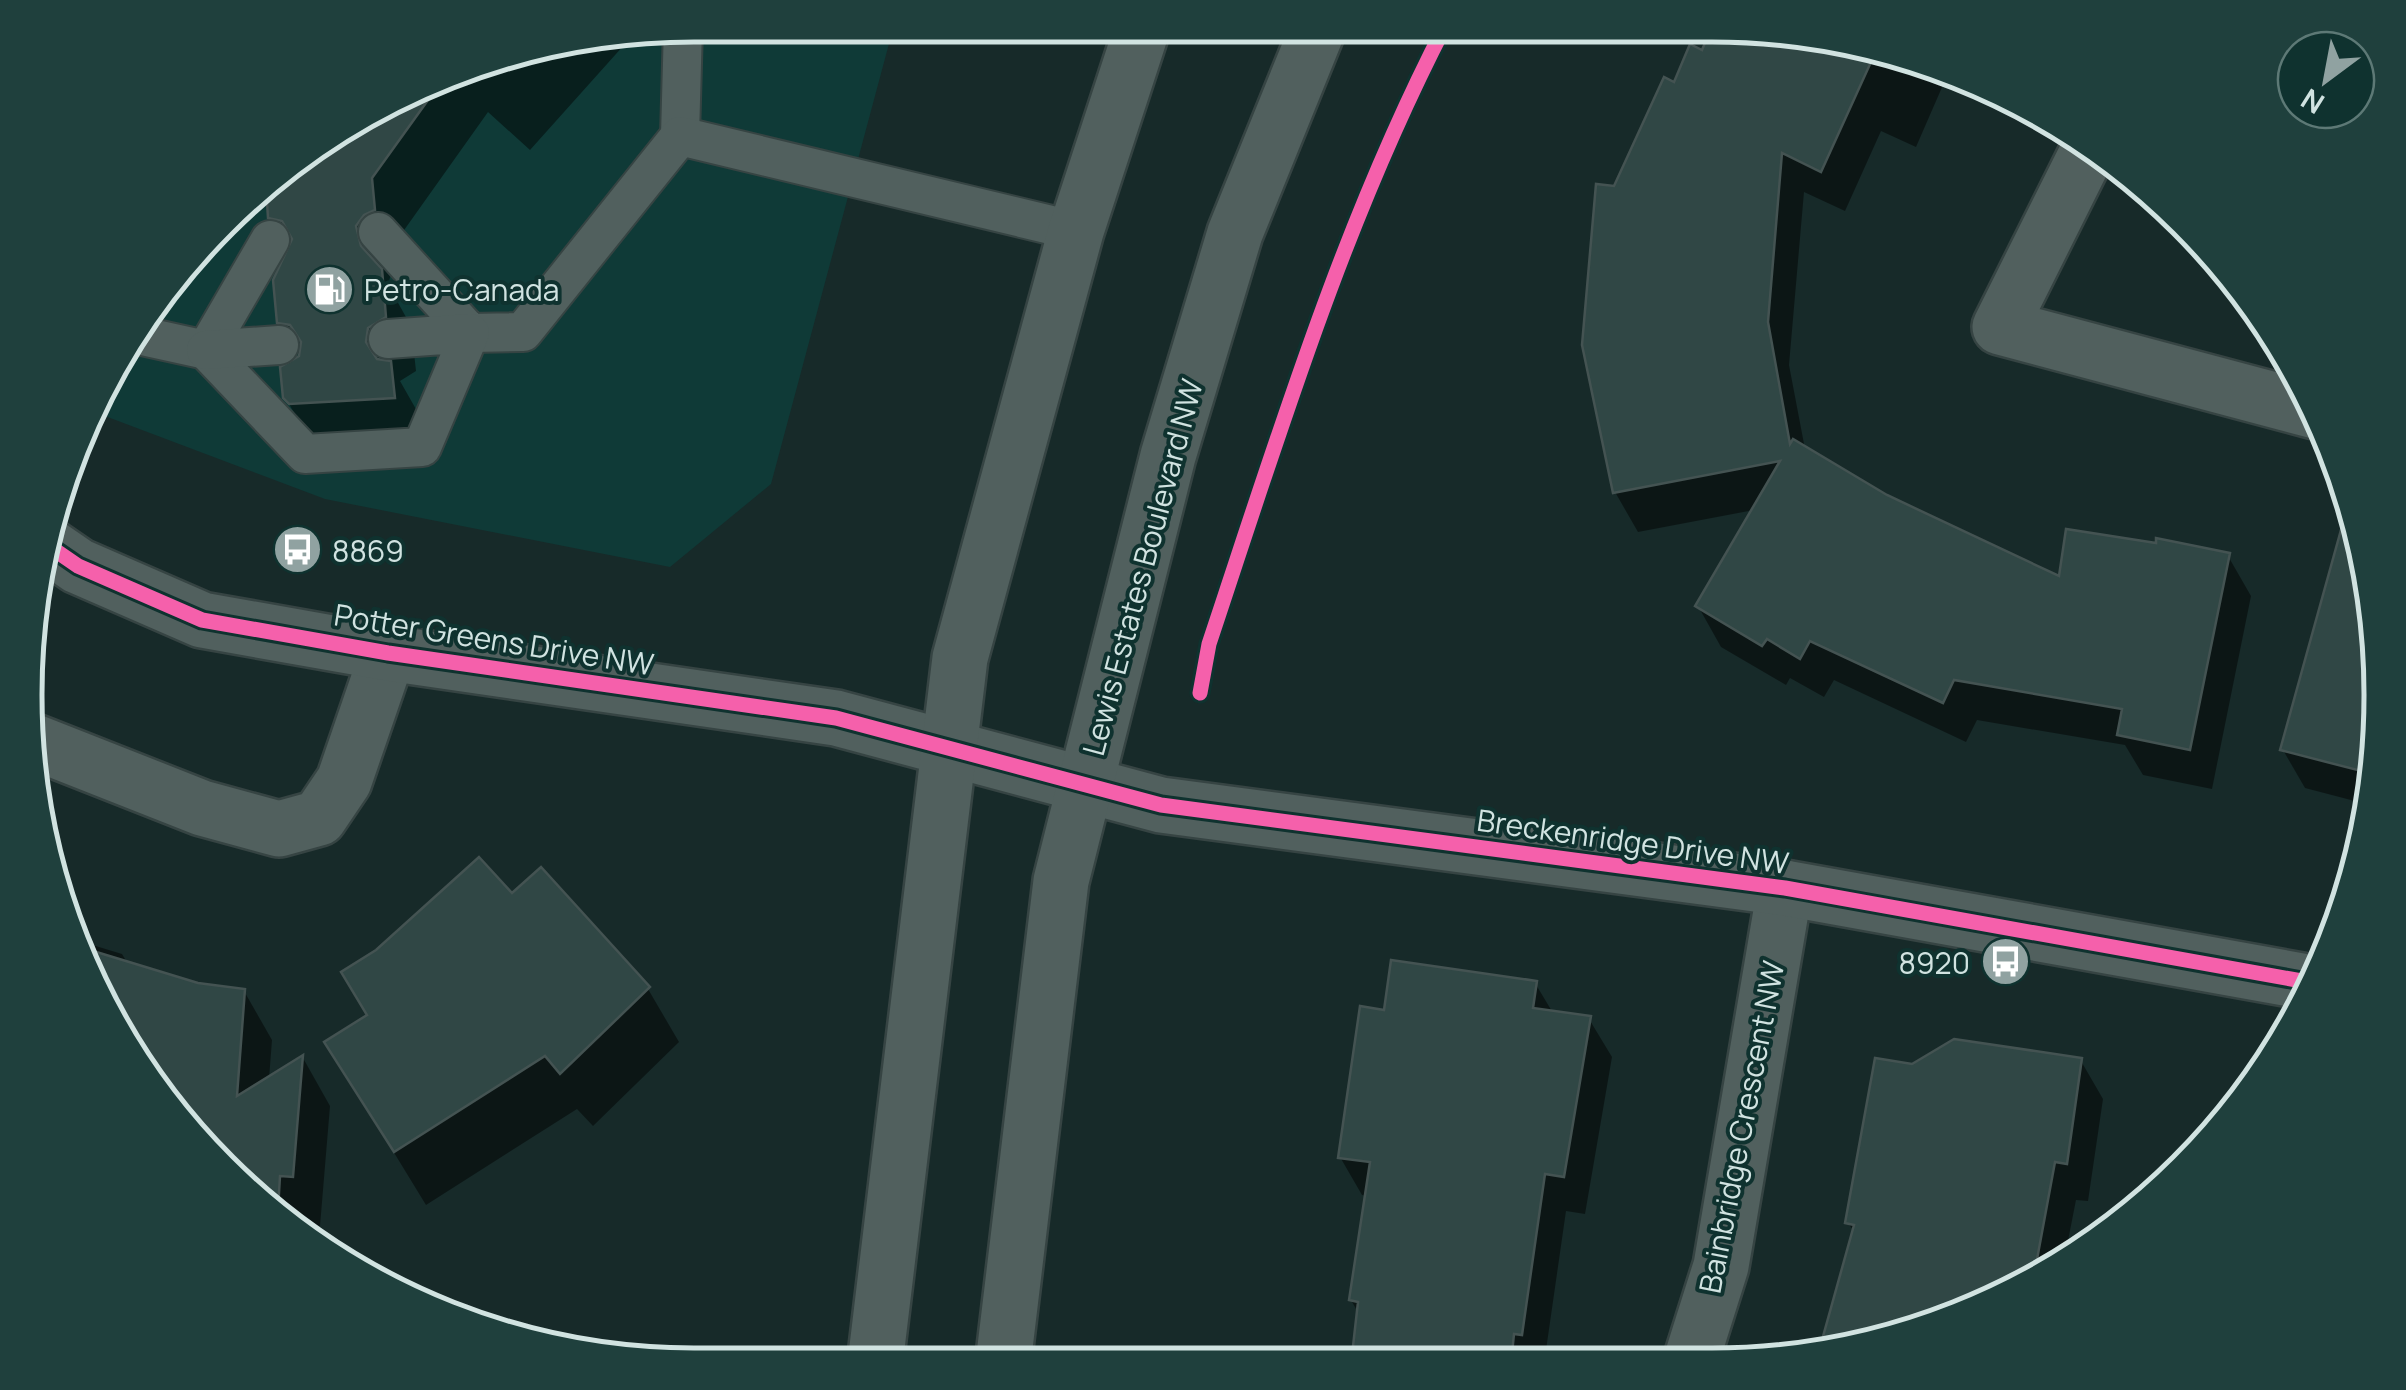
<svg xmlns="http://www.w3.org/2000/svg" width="2406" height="1390" font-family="Manrope,sans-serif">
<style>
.built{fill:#0f3a37}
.shadow{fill:#0007}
.building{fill:#304745;stroke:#445352;stroke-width:2.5}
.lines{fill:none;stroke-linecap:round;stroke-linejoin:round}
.service-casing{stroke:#364443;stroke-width:42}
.minor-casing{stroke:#364443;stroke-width:60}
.tertiary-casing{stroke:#364443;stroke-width:60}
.secondary-casing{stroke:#364443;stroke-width:60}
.service{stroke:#51605e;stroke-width:38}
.minor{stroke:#51605e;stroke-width:55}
.tertiary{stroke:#51605e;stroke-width:55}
.secondary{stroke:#51605e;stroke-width:55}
.cycleway-casing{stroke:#0f322f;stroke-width:21}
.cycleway{stroke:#f560ab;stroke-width:15}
.labels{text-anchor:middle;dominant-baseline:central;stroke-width:8;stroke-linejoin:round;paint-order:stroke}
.poi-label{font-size:30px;fill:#d1e3e1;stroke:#0f322f;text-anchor:start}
.street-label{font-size:30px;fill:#d1e3e1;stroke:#0f322f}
.rim{fill:none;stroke:#d1e3e1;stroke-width:5}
</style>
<rect width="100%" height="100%" fill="#172a29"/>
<path class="built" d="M 695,25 L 894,25 L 771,484 L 670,567 L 325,499 L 97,413 L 138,322 L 288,163 L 480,60 Z"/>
<g class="shadow">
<path d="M 872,25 L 900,25 L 898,33 Z"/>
<path d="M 1755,26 L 1927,61 L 1943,85 L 1916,147 L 1881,131 L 1845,211 L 1804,192 L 1789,365 L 1805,449 L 1885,497 L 2061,579 L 2228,556 L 2251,596 L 2212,789 L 2143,775 L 2125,745 L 1977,720 L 1966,742 L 1834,680 L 1824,697 L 1790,678 L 1786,685 L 1721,647 L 1698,606 L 1754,510 L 1638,532 L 1615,492 L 1615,188 L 1675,86 L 1703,53 Z"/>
<path d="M 633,35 L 530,150 L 488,112 L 402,233 L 388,285 L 411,326 L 416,371 L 400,381 L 421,418 L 425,451 L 317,452 L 285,397 L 300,358 L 279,322 L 290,250 L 262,191 L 288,163 L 480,60 Z"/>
<path d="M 2331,575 L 2370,586 L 2381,694 L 2370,805 L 2305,788 L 2283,750 Z"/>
<path d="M 512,896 L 648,989 L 679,1042 L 593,1126 L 577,1109 L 426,1205 L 327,1043 L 370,1017 Z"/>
<path d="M 76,940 L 122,954 L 128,964 L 197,985 L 244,991 L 272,1040 L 269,1079 L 303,1058 L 330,1106 L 320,1226 L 307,1224 L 306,1236 L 164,1103 Z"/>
<path d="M 1535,983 L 1553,1013 L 1589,1019 L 1612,1057 L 1585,1214 L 1566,1211 L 1544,1364 L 1353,1364 L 1359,1314 L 1351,1300 L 1367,1196 L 1362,1195 L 1340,1157 L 1386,1013 Z"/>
<path d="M 2081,1061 L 2103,1099 L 2088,1201 L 2076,1200 L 2064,1261 L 2046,1275 L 1926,1330 L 1848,1223 L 1912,1066 Z"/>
</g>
<g class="building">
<path d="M 1712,26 L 1755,26 L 1876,51 L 1821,172 L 1782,153 L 1768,322 L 1790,444 L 1793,439 L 1887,495 L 2059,576 L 2066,529 L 2156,543 L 2156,538 L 2230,553 L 2190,750 L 2117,735 L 2122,709 L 1954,680 L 1943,703 L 1810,641 L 1800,659 L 1767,639 L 1762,646 L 1695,606 L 1780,461 L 1613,493 L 1582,345 L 1596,184 L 1614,186 L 1664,77 L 1674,82 L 1690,44 L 1702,50 Z"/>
<path d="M 441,82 L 372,178 L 375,210 L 364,215 L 356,226 L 361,246 L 382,269 L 386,317 L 368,328 L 366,342 L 377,359 L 391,361 L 395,398 L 289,404 L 283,398 L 280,367 L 299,356 L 301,342 L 290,325 L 277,323 L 273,280 L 292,239 L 282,221 L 268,218 L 266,186 L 288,163 Z"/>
<path d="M 2349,501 L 2368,564 L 2381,694 L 2373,774 L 2280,750 Z"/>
<path d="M 479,857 L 512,893 L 541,867 L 650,987 L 560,1074 L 545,1056 L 394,1152 L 324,1042 L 367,1015 L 341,972 L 376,950 Z"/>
<path d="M 80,947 L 198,983 L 245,989 L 237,1096 L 303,1055 L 293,1177 L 280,1176 L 278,1210 L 164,1103 Z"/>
<path d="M 1391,960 L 1537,981 L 1533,1008 L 1591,1016 L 1564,1177 L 1545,1174 L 1522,1335 L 1514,1334 L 1511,1364 L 1351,1364 L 1358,1302 L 1349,1300 L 1370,1162 L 1338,1158 L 1360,1006 L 1384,1010 Z"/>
<path d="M 1954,1039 L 2082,1058 L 2067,1164 L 2055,1162 L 2033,1281 L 1926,1330 L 1819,1351 L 1854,1225 L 1845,1223 L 1875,1058 L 1912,1064 Z"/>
</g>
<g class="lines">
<defs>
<g id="service">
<path d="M 680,136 L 683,27"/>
<path d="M 378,232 L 470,333 L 523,332 L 680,136 L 1076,231"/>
<path d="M 133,334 L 206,350 L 270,240"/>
<path d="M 206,350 L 305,454 L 422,447 L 470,333 L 388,339"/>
<path d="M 206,350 L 279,345"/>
</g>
<g id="minor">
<path d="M 2091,145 L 2000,327 L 2315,411"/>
<path d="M 27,739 L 202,808 L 279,829 L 319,818 L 344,781 L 388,653"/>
<path d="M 1690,1364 L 1721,1266 L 1785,888"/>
</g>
<path id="tertiary" d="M 46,544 L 78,566 L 202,620 L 388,653 L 836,718 L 1161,805 L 1785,888 L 2313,983"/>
<g id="secondary">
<path d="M 875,1364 L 960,658 L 1076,231 L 1143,26"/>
<path d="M 1003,1364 L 1061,881 L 1168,456 L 1235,233 L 1319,26"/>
</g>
</defs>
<use href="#service" class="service-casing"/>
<use href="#minor" class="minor-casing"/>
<use href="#tertiary" class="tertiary-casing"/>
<use href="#secondary" class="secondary-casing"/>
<use href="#service" class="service"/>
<use href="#minor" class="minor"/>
<use href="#tertiary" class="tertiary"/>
<use href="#secondary" class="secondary"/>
<defs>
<g id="cycleway">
<path d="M 46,544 L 78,566 L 202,620 L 388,653 L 836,718 L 1161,805 L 1785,888 L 2313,983"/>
<path d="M 1200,693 L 1209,644 C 1279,434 1343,223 1445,26"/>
</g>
</defs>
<use href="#cycleway" class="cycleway-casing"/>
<use href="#cycleway" class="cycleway"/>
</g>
<defs>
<symbol id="fuel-disc" viewBox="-11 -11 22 22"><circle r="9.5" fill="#90a2a1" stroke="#0f322f"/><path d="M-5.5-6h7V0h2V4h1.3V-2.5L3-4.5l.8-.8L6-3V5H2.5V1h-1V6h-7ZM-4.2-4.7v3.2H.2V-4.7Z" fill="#fff"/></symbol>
<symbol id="bus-disc" viewBox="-11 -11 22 22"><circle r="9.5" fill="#90a2a1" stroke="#0f322f"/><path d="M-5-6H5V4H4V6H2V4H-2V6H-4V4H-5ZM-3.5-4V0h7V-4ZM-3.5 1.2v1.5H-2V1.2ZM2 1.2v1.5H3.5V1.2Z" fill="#fff"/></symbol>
</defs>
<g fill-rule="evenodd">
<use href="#fuel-disc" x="302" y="262" width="55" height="55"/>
<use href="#bus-disc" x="270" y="522" width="55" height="55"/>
<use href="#bus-disc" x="1978" y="934" width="55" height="55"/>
</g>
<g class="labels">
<g class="poi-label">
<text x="364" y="289">Petro-Canada</text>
<text x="332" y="550">8869</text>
<text x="1970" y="962" text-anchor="end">8920</text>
</g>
<g class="street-label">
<text transform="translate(1142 567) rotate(-75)">Lewis Estates Boulevard NW</text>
<text transform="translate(494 639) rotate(9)">Potter Greens Drive NW</text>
<text transform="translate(1633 841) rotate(8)">Breckenridge Drive NW</text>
<text transform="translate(1741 1127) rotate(-79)">Bainbridge Crescent NW</text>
</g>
</g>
<path d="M0 0H2406V1390H0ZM694 42H1712A652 652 0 0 1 2364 694V696A652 652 0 0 1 1712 1348H694A652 652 0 0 1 42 696V694A652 652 0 0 1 694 42Z" fill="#1f403d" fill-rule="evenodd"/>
<path class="rim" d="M694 42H1712A652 652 0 0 1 2364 694V696A652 652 0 0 1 1712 1348H694A652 652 0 0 1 42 696V694A652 652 0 0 1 694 42Z"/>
<g transform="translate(2326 80) rotate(212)"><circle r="48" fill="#0f322f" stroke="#5d7976" stroke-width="2.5"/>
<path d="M0-8L18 38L0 25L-18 38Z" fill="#90a2a1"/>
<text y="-15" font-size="28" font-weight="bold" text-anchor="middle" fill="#d1e3e1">N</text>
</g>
</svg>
